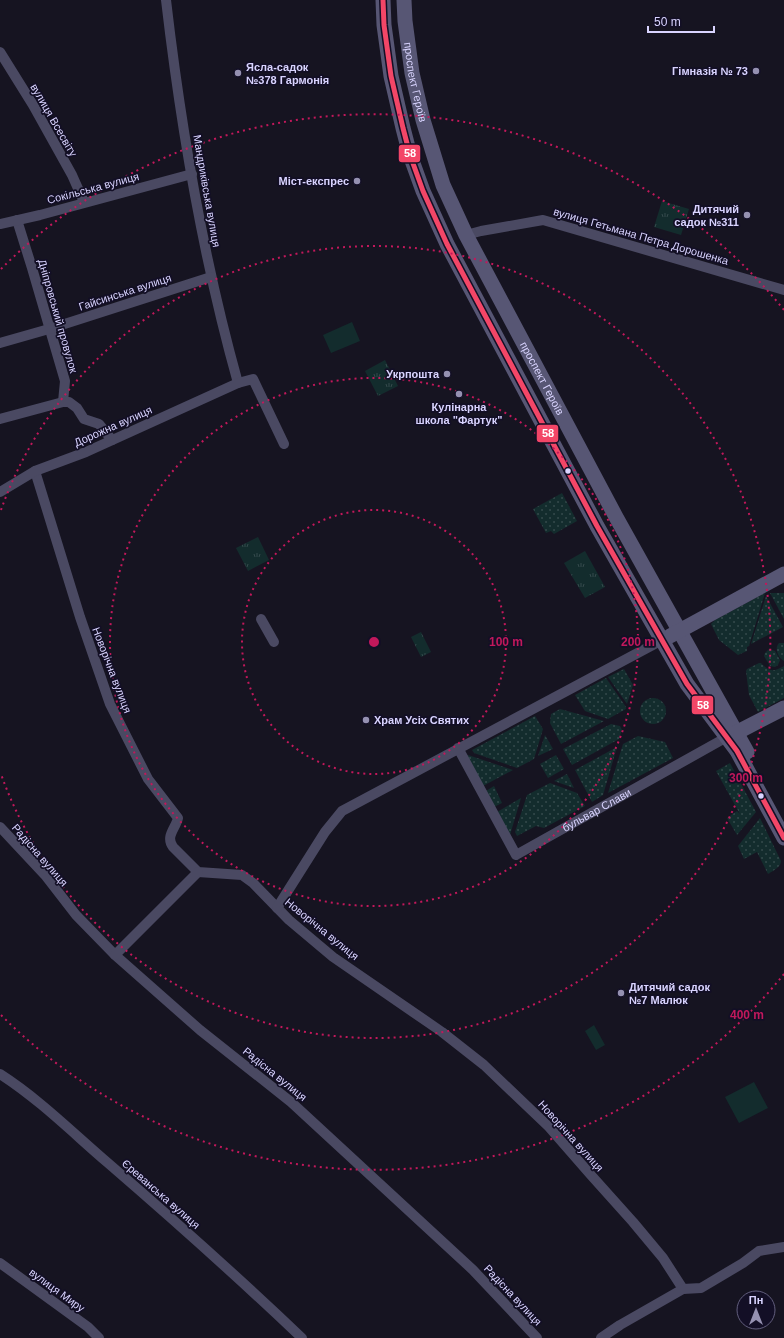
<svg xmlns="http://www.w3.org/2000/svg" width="784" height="1338" font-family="Helvetica,sans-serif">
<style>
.grass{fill:url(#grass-dots)}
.park{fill:url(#park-tufts)}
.pitch{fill:#132c2d}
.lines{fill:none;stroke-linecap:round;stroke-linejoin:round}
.street{stroke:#4a4962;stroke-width:10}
.secondary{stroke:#575674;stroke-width:15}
.bus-1-casing{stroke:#130f26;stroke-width:8}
.bus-1{stroke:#f34667;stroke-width:5}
.ring{fill:none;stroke:#c2185b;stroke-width:2;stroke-dasharray:2 4}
.poi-dot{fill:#9591b1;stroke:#130f26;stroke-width:1.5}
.bus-dot{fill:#d9d4ff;stroke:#130f26;stroke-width:1.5}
.labels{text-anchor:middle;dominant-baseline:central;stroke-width:3.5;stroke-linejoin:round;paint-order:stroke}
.poi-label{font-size:11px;font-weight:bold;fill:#d9d4ff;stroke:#130f26;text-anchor:end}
.street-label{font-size:11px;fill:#d9d4ff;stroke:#130f26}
.centre{fill:#c2185b;stroke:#130f26;stroke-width:2}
.ring-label{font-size:12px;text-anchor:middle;font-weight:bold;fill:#c2185b;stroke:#130f26;stroke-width:3.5;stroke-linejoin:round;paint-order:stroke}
.line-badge{stroke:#130f26;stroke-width:1.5}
.badge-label{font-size:11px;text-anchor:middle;font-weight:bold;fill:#fff}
</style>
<defs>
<pattern id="grass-dots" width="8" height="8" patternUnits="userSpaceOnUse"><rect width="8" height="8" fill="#132c2d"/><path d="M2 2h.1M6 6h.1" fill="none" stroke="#354a4c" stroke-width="1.8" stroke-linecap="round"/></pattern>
<pattern id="park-tufts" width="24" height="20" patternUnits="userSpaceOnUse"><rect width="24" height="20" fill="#132c2d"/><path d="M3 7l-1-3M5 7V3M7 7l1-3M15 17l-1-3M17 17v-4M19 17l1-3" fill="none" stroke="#354a4c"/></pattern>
</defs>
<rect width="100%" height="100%" fill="#161421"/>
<g class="grass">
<path d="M 562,493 L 577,521 L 554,534 L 551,531 L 546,533 L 533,509 Z"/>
<path d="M 765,593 L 749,646 L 747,647 L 747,651 L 738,655 L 719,640 L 711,624 L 715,620 Z"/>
<path d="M 770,593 L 784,593 L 784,619 Z"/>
<path d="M 766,596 L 783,627 L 751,644 Z"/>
<path d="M 779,643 L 784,643 L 784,661 C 778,658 774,648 779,643 Z"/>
<path d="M 769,649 L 775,651 L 780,660 L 778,665 L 775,667 L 770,666 L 764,656 L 765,653 Z"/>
<path d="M 759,663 L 761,663 C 769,672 774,672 784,666 L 784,698 L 758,712 L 749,695 L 746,671 L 747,669 Z"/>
<path d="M 624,669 L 633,685 L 627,704 L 608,677 Z"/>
<path d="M 606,678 L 626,707 L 626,709 L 608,719 L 585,711 L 575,695 Z"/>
<circle cx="653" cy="711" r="13"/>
<path d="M 560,709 L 604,721 L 561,744 L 550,723 L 551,714 Z"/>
<path d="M 535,716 L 543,729 L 534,759 L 517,768 L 474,753 L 472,750 Z"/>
<path d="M 611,724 L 620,726 L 622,730 L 619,739 L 572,765 L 563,749 Z"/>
<path d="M 545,735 L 553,749 L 538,756 Z"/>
<path d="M 638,736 L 665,742 L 673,758 L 608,793 L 623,744 Z"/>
<path d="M 617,747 L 603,795 L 592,802 L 575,770 Z"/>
<path d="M 468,755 L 513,770 L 483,786 L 467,756 Z"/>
<path d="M 556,755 L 564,769 L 548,778 L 540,764 Z"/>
<path d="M 730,763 L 756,812 L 737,835 L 727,818 L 737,811 L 740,814 L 716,771 Z"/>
<path d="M 567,774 L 574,788 L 554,781 Z"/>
<path d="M 550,783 L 577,793 L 585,806 L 544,828 L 536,826 L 517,836 L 515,832 L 527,795 Z"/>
<path d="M 494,786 L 502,803 L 494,807 L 486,791 Z"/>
<path d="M 521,798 L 510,835 L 497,812 Z"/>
<path d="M 760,818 L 781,861 C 781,867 774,870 768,874 L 757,852 L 744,859 L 738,846 Z"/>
</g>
<g class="park">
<path d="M 662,201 L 689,209 L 681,235 L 654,227 Z"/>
<path d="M 385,360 L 398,386 L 378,396 L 365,371 Z"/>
<path d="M 258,537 L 269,560 L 248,571 L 236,548 Z"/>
<path d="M 585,551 L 605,587 L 585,598 L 564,563 Z"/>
<path d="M 421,632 L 431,652 L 421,657 L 411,637 Z"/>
</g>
<g class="pitch">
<path d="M 352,322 L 360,341 L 331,353 L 323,335 Z"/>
<path d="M 594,1025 L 605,1045 L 596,1050 L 585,1031 Z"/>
<path d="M 754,1082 L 768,1108 L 739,1123 L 725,1097 Z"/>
</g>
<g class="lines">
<g class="street">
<path d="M 166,0 C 181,129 203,258 238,383"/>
<path d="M 0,52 L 33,105 L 72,175 L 84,202"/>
<path d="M 17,220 L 32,268 L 65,381 L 63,402"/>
<path d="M 0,224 L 40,215 L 192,174"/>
<path d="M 466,235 L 481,231 L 543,220 L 784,290"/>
<path d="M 0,343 L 49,329 L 211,277"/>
<path d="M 0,419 L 63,402 L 69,402 L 77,408 L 84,419 L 99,424 L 112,440"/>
<path d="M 35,471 L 80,617 L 110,704 L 148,779 L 178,818 C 176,828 165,836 173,847 L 198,872 L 242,875 L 253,883 L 289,920 L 333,957 L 442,1032 L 484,1065 L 549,1127 L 590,1174 L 633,1222 L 663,1258 L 683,1289"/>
<path d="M 0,492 L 35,471 L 86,452 L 238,383 L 253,379 L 284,444"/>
<path d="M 261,619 L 274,642"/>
<path id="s1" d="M 458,748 L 516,855 L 727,737"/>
<path d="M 0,827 L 45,875 L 76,915 L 115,955 L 200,1030 L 291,1102 L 473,1270 L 537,1338"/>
<path d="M 277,908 L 325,832 L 342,811 L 662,640"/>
<path d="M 115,955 L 198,872"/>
<path d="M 0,1074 C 39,1099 73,1133 108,1163 C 174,1220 239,1278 302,1338"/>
<path d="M 0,1263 L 88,1327 L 99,1338"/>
<path d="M 601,1338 L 620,1325 L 683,1289 L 701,1288 L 743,1263 L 759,1251 L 784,1247"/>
</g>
<g class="secondary">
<path d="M 383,0 L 384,25 L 391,76 L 403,128 L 410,155 L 423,191 L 447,244 L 597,526 L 687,684 L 737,751 L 784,838"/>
<path id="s2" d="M 404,0 L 405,21 L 412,73 L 423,120 L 443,185 L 466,235 L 616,517 L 747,752"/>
<path d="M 670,636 L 784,574"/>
<path d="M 728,737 L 784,708"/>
</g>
<defs>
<path id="bus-1" d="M 383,0 L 384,25 L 391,76 L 403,128 L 410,155 L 423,191 L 447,244 L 597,526 L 687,684 L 737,751 L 784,838"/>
</defs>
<use href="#bus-1" class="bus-1-casing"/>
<use href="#bus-1" class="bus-1"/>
</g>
<g class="ring">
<circle cx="374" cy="642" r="132"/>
<circle cx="374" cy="642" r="264"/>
<path d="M1 510A396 396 0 1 1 1 774"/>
<path d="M784 974A527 527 0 0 1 1 1015M1 269A527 527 0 0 1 784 310"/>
</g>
<g class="poi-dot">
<circle cx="756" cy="71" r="4"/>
<circle cx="238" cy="73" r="4"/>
<circle cx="357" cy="181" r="4"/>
<circle cx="747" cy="215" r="4"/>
<circle cx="447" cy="374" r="4"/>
<circle cx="459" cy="394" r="4"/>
<circle cx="366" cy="720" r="4"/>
<circle cx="621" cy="993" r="4"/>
</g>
<g class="bus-dot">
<circle cx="568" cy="471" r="3.5"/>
<circle cx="761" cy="796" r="3.5"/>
</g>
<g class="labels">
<g class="poi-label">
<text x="246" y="67" text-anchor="start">Ясла-садок<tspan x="246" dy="13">№378 Гармонія</tspan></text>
<text x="748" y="71">Гімназія № 73</text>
<text x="349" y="181">Міст-експрес</text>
<text x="739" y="209">Дитячий<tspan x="739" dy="13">садок №311</tspan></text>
<text x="439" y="374">Укрпошта</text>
<text x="459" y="407" text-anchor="middle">Кулінарна<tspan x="459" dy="13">школа "Фартук"</tspan></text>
<text x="374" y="720" text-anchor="start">Храм Усіх Святих</text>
<text x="629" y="987" text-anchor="start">Дитячий садок<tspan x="629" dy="13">№7 Малюк</tspan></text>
</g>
<g class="street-label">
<text stroke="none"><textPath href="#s2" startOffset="83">проспект Героїв</textPath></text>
<text transform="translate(54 120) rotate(60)">вулиця Всесвіту</text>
<text transform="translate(93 188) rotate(-15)">Сокільська вулиця</text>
<text transform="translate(207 191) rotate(80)">Мандриківська вулиця</text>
<text transform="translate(641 236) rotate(16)">вулиця Гетьмана Петра Дорошенка</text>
<text transform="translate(125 292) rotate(-18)">Гайсинська вулиця</text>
<text transform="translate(58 316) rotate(74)">Дніпровський провулок</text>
<text stroke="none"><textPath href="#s2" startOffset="407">проспект Героїв</textPath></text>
<text transform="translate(113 426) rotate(-24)">Дорожна вулиця</text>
<text transform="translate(112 670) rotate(69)">Новорічна вулиця</text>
<text stroke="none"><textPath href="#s1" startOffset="214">бульвар Слави</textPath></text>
<text transform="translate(40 855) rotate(49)">Радісна вулиця</text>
<text transform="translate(322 929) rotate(39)">Новорічна вулиця</text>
<text transform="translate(275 1074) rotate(39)">Радісна вулиця</text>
<text transform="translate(571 1136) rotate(48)">Новорічна вулиця</text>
<text transform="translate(161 1194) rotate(41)">Єреванська вулиця</text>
<text transform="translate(57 1290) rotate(36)">вулиця Миру</text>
<text transform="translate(513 1295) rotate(47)">Радісна вулиця</text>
</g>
</g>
<circle cx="374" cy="642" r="6" class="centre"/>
<g class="ring-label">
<text x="506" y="646">100 m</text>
<text x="638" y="646">200 m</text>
<text x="746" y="782">300 m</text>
<text x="747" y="1019">400 m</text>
</g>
<g class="line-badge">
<rect x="398" y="144" width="23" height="19" rx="4" fill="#f34667"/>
<rect x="536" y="424" width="23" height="19" rx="4" fill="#f34667"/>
<rect x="691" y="695" width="23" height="20" rx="4" fill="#f34667"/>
</g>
<g class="badge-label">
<text x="410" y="157">58</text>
<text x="548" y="437">58</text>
<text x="703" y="709">58</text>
</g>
<g transform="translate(756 1310)"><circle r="19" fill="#130f26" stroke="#625e7d"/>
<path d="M0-3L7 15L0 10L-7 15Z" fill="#9591b1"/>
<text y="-6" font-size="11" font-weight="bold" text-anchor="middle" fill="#d9d4ff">Пн</text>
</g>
<path d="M648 26v6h66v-6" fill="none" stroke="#d9d4ff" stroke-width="2"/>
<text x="654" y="26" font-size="12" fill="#d9d4ff" stroke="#130f26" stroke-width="3" paint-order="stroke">50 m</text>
</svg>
